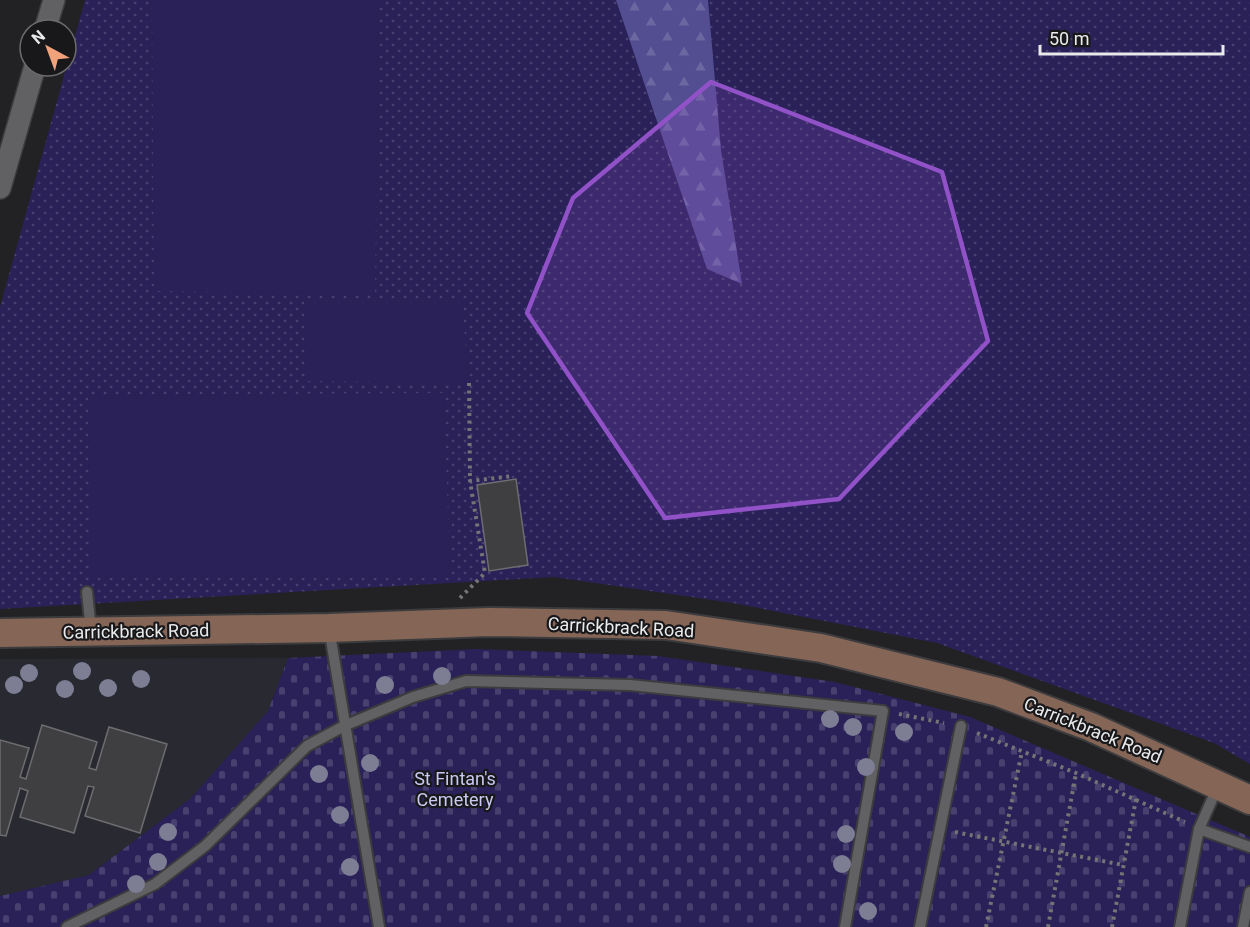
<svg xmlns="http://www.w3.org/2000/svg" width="1250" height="927" font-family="Roboto,sans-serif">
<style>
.built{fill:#292931}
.green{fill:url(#green-dots)}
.forest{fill:url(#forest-firs)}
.cemetery{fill:url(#cemetery-stones)}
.pitch{fill:#292158}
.building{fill:#3f3f42;stroke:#6d6d70;stroke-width:1.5}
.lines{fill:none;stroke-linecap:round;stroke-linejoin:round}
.lane-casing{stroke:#3c3c3e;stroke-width:14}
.street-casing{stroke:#3c3c3e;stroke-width:24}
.secondary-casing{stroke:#3c3c3e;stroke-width:32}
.path{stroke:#737475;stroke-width:4;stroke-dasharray:3 4.5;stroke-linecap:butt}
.lane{stroke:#616164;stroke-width:10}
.street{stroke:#616164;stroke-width:21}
.secondary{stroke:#856556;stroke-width:28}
.tree{fill:#7d7d94}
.marked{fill:#9152c8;fill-opacity:0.2;stroke:#9152c8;stroke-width:4.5;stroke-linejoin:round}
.labels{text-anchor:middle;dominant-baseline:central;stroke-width:4.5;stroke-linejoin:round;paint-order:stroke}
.street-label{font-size:18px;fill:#e9eaeb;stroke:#18181b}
.park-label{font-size:18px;fill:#c8c8f0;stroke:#18181b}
</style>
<defs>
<pattern id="green-dots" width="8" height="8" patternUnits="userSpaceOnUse" patternTransform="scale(1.5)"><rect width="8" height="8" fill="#292158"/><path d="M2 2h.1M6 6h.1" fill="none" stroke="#484170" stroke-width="1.8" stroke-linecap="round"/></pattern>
<pattern id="forest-firs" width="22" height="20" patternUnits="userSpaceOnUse" patternTransform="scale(1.5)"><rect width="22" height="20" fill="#534d91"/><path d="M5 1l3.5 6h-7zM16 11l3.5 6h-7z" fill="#6c67a1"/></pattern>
<pattern id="cemetery-stones" width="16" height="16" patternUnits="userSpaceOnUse" patternTransform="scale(1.5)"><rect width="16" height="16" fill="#292158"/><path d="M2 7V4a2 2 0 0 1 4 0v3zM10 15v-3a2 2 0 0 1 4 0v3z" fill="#484170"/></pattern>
</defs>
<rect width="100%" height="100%" fill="#222224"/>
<path class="built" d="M 288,658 L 268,711 L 191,798 L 89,875 L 0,896 L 0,659 Z"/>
<path class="green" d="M 85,0 L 1250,0 L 1250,764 L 1214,743 L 937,643 L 733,603 L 554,577 L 0,609 L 0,307 Z"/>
<path class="forest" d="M 616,0 L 708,0 L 721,150 L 742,284 L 707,269 Z"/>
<path class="cemetery" d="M 476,649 L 658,656 L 835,682 L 970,717 L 1250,837 L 1250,927 L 0,927 L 0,896 L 89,875 L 191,798 L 268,711 L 288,658 Z"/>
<g class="pitch">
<path d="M 152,0 L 379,0 L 375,294 L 154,291 Z"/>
<path d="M 304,302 L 462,302 L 469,383 L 305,381 Z"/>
<path d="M 444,393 L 450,578 L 90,578 L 88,395 Z"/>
</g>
<g class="building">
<path d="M 516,479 L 528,565 L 489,571 L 477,485 Z"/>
<path d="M 42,725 L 97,742 L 89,768 L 96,770 L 109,727 L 167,744 L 140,833 L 85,816 L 94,787 L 88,786 L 74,833 L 20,817 L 28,791 L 20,788 L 6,836 L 0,835 L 0,740 L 29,748 L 20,777 L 26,779 Z"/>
</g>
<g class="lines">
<defs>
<g id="lane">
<path d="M 87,592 L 91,630"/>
<path d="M 329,628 L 379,927"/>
<path d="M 1199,829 L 1250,847"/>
<path d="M 67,927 L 155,884 L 205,846 L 307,746 L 344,726 L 413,697 L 466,681 L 630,685 L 883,711 L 845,927"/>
<path d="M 920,927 L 961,726"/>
<path d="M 1180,927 L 1199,829 L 1218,786"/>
<path d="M 1243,927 L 1250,892"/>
</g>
<g id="street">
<path d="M 45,30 L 54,0"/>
<path d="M 0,188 L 35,66"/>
</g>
<path id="secondary" d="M 0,633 L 329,628 L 489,622 L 666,625 L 821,648 L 998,692 L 1091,727 L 1250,800"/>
</defs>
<use href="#lane" class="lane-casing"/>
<use href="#street" class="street-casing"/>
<use href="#secondary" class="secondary-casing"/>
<g class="path">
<path d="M 469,383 L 470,481"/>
<path d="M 460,598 L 485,573 L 470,481 L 513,476"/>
<path d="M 899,714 L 944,723"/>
<path d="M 977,733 L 1076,773 L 1185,822"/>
<path d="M 955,832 L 1123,865"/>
<path d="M 986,927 L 1022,751"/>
<path d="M 1048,927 L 1076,773"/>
<path d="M 1112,927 L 1136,799"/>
</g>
<use href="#lane" class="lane"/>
<use href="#street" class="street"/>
<use href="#secondary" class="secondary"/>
</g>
<g class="tree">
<circle cx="82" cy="671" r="9"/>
<circle cx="29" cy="673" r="9"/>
<circle cx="442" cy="676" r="9"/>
<circle cx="141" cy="679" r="9"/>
<circle cx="14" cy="685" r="9"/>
<circle cx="385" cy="685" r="9"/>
<circle cx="108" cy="688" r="9"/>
<circle cx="65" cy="689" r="9"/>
<circle cx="830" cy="719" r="9"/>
<circle cx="853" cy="727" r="9"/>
<circle cx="904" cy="732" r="9"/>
<circle cx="370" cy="763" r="9"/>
<circle cx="866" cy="767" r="9"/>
<circle cx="319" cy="774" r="9"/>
<circle cx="340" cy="815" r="9"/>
<circle cx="168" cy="832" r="9"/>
<circle cx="846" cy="834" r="9"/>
<circle cx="158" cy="862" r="9"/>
<circle cx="842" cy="864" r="9"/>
<circle cx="350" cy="867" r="9"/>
<circle cx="136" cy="884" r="9"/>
<circle cx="868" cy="911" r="9"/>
</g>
<path class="marked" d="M 711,82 L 942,172 L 988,341 L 839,499 L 665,518 L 527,313 L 573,198 Z"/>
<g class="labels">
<g class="street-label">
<text transform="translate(621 627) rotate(3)">Carrickbrack Road</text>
<text transform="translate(136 631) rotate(-1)">Carrickbrack Road</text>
<text transform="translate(1093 730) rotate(22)">Carrickbrack Road</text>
</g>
<g class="park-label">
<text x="455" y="778">St Fintan's<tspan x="455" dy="21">Cemetery</tspan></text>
</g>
</g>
<g transform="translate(48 48) rotate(319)"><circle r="28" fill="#18181b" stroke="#6c6c6e" stroke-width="1.5"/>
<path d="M0-4.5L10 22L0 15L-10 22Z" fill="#f1a27b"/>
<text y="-9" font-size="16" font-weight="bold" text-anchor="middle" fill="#e9eaeb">N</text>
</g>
<path d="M1040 45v9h183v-9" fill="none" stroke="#e9eaeb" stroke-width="3"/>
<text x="1049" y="45" font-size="18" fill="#e9eaeb" stroke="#18181b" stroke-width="4.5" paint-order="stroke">50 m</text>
</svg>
